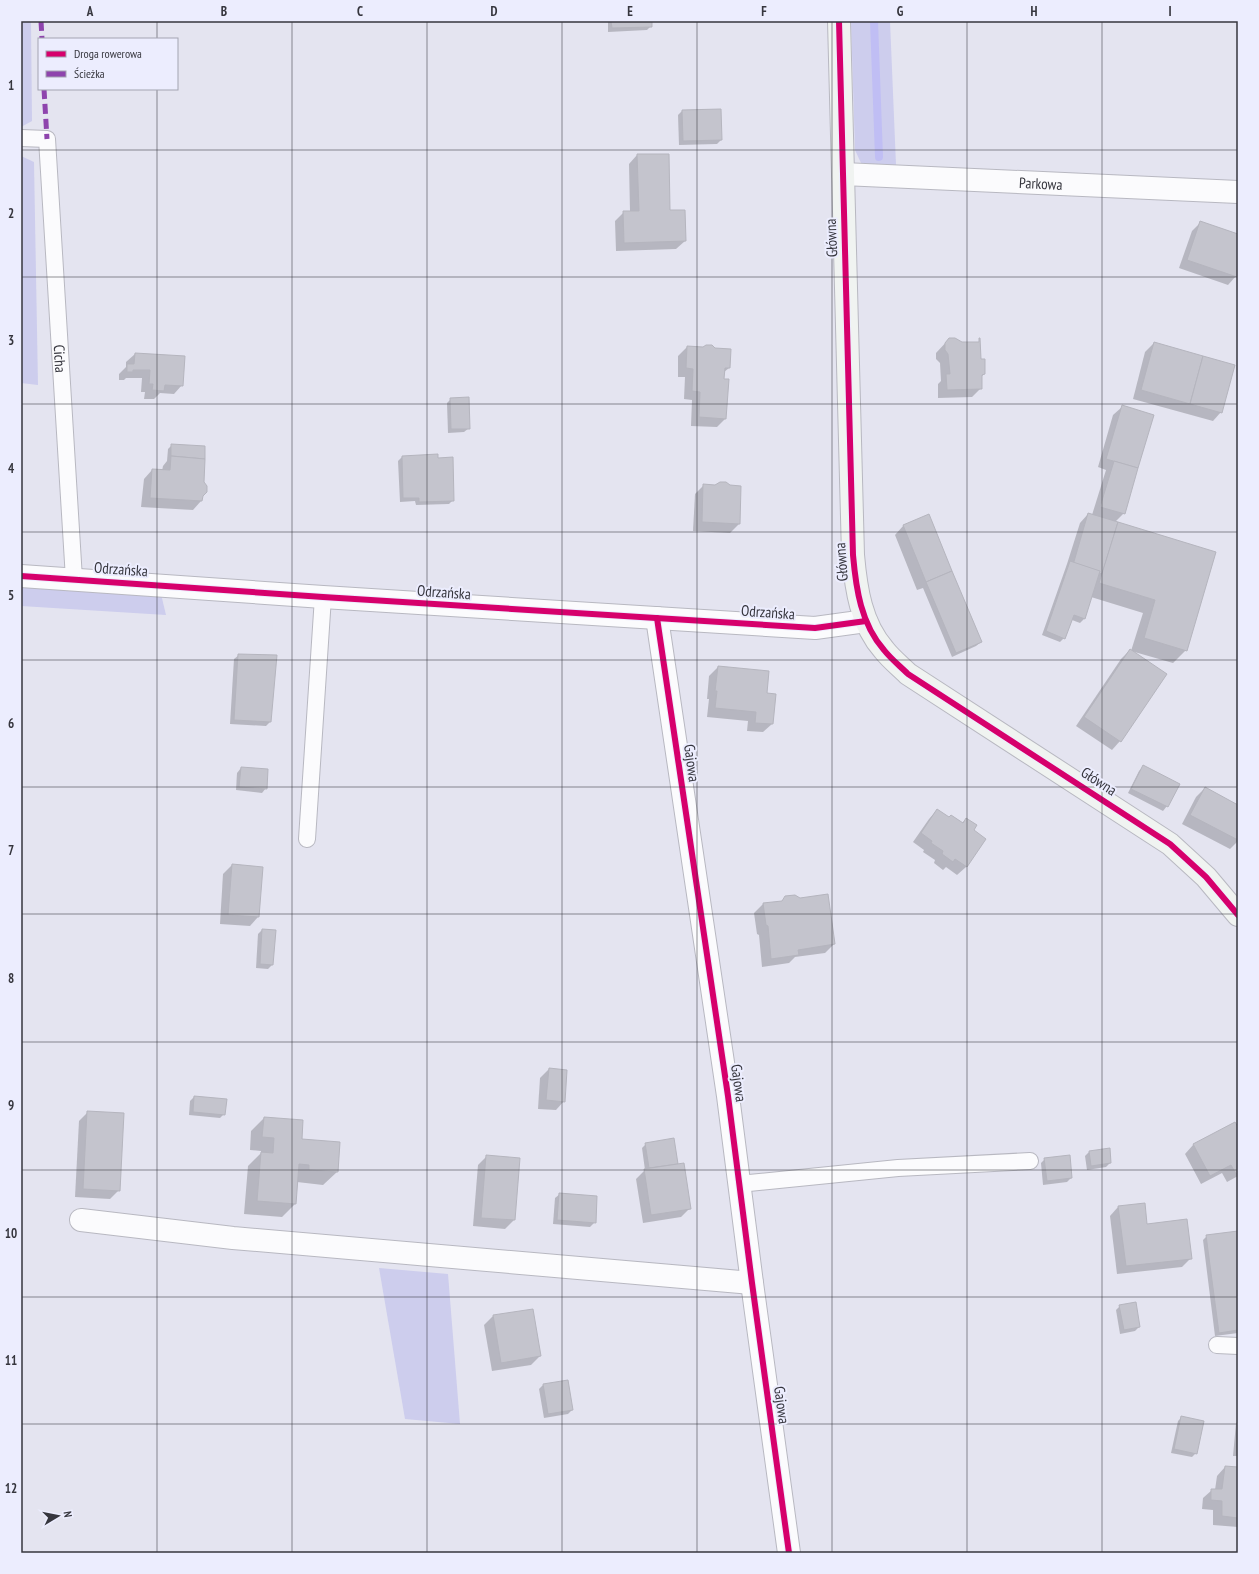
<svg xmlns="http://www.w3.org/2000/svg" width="1259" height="1574" font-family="'PT Sans Narrow',sans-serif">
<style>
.green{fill:#cdcded}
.shadow{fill:#0003}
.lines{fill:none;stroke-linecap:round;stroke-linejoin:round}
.stream{stroke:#c0bef4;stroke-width:8}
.building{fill:#c4c4cd;stroke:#b5b5be}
.lane-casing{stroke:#b8b8c1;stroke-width:18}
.street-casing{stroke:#b8b8c1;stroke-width:24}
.secondary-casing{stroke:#b8b8c1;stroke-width:24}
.lane{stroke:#fbfbfd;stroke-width:16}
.street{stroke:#fbfbfd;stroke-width:22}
.secondary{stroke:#f0f3f1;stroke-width:22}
.quiet{stroke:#8e44ad;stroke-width:5;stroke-dasharray:10 5;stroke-linecap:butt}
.cycleway-casing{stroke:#ecedfe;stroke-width:8}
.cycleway{stroke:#d6006c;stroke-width:6}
.grid{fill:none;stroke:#36363e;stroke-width:1;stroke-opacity:0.55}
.labels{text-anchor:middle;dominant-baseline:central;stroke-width:4;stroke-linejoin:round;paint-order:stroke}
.street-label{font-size:15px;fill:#36363e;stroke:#ecedfe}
.neatline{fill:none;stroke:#36363e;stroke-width:1.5}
.grid-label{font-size:13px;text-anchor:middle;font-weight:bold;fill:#36363e}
</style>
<rect width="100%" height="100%" fill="#e4e4f0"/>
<g class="green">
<path d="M 21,21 L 31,21 L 32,121 L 21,127 Z"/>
<path d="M 851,21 L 890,21 L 896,165 L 871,169 L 861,163 L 855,150 Z"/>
<path d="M 21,156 L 34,162 L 38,385 L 21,383 Z"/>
<path d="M 21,585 L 161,594 L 166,615 L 21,606 Z"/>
<path d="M 379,1268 L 448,1274 L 460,1424 L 405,1419 Z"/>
</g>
<g class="shadow">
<path d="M 608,21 L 651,21 L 651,26 L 647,30 L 608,32 Z"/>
<path d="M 682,111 L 721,140 L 717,144 L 679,145 L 678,115 Z"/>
<path d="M 637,155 L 685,241 L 676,249 L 616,251 L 615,221 L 624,212 L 630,212 L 629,164 Z"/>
<path d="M 1201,222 L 1238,235 L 1238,272 L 1236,276 L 1228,285 L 1179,268 L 1192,231 Z"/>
<path d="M 949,339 L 980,360 L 984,374 L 981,377 L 981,388 L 972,397 L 938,398 L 938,384 L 941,381 L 940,363 L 936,359 L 936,353 Z"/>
<path d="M 1154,343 L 1221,412 L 1213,421 L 1133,399 L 1145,352 Z"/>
<path d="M 687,347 L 703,348 L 729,368 L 724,372 L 723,379 L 725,419 L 717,427 L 691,426 L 692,400 L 684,399 L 685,377 L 678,377 L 678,356 Z"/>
<path d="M 135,354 L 182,385 L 174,394 L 160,393 L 154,399 L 144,399 L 145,392 L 141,392 L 142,378 L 126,378 L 124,380 L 119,380 L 119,374 L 126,367 L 126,362 Z"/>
<path d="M 451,399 L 469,428 L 464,432 L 448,433 L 447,403 Z"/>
<path d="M 1122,407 L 1124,513 L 1115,522 L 1186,650 L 1173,663 L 1131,651 L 1143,613 L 1091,597 L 1084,619 L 1080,623 L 1072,620 L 1064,638 L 1060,642 L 1042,635 L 1067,564 L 1080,523 L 1088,514 L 1092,515 L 1106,470 L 1098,467 L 1113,415 Z"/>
<path d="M 172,445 L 202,496 L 201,501 L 193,510 L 141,507 L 144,479 L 152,470 L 162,471 L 163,466 L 167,461 L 168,449 Z"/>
<path d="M 402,457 L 438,459 L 453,500 L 449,504 L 416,505 L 415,501 L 400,502 L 398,461 Z"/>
<path d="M 704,485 L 739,524 L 730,533 L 693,531 L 695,494 Z"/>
<path d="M 928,515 L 981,642 L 976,646 L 952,657 L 923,588 L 917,590 L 895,535 L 903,526 Z"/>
<path d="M 1130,650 L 1120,741 L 1112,750 L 1076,726 L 1121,659 Z"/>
<path d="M 239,655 L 270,722 L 266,726 L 230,724 L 234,659 Z"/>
<path d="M 718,667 L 766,694 L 772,724 L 763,732 L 747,731 L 748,721 L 707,717 L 709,699 L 707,699 L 709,676 Z"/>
<path d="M 1143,767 L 1167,806 L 1163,811 L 1128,793 L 1139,771 Z"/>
<path d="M 241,768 L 266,788 L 262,793 L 236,790 L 237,773 Z"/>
<path d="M 1205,788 L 1238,806 L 1238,841 L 1230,849 L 1182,824 L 1196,797 Z"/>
<path d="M 937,810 L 949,818 L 962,823 L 966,819 L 972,831 L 985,839 L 966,867 L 957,875 L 946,867 L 943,870 L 934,863 L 935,860 L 923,852 L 924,850 L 913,842 L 929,819 Z"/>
<path d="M 232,865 L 258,917 L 250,926 L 220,924 L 223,874 Z"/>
<path d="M 786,897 L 834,944 L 825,953 L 795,957 L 789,963 L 762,967 L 759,935 L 757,934 L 754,913 L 763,904 L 781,902 Z"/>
<path d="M 262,930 L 275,931 L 272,965 L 268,969 L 256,968 L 258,934 Z"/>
<path d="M 549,1069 L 564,1101 L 556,1110 L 538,1109 L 540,1078 Z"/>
<path d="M 194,1097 L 224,1114 L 220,1118 L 189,1115 L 190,1101 Z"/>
<path d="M 88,1112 L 119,1190 L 110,1199 L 75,1197 L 79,1121 Z"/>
<path d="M 264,1118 L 300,1140 L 337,1172 L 323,1185 L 297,1182 L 295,1204 L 282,1217 L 244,1214 L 248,1166 L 261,1153 L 261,1151 L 250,1150 L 251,1131 Z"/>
<path d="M 1235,1124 L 1238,1129 L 1238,1176 L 1227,1182 L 1222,1173 L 1201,1184 L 1185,1154 L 1193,1145 Z"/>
<path d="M 646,1144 L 677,1165 L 690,1208 L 681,1217 L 643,1223 L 636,1179 L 645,1170 L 642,1148 Z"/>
<path d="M 1089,1152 L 1110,1163 L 1106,1167 L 1087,1170 L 1085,1156 Z"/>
<path d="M 487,1156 L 514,1220 L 505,1229 L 473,1226 L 478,1165 Z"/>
<path d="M 1045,1159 L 1071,1178 L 1067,1182 L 1043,1185 L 1041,1163 Z"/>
<path d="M 560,1194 L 595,1222 L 590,1227 L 553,1224 L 555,1198 Z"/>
<path d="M 1118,1207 L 1146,1225 L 1191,1258 L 1182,1267 L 1117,1274 L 1110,1216 Z"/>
<path d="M 1238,1232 L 1238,1333 L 1215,1336 L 1203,1240 L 1207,1236 Z"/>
<path d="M 1120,1306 L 1139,1327 L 1135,1331 L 1120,1334 L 1116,1310 Z"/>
<path d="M 493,1316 L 540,1356 L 531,1365 L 492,1371 L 484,1325 Z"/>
<path d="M 543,1385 L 572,1410 L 568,1414 L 544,1418 L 539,1389 Z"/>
<path d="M 1182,1417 L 1196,1453 L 1192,1457 L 1171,1453 L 1178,1421 Z"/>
<path d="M 1238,1421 L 1238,1456 L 1233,1456 L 1236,1423 Z"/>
<path d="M 1225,1467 L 1238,1468 L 1238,1527 L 1213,1525 L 1213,1510 L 1202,1509 L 1203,1498 L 1212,1490 L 1215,1490 L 1217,1476 Z"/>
</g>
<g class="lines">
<path class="stream" d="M 874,21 L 879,157"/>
</g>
<g class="building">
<path d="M 611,21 L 652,21 L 652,27 L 612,28 Z"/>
<path d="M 721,109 L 722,140 L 683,141 L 682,110 Z"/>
<path d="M 637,154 L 669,154 L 670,210 L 685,210 L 686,241 L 624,243 L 623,211 L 639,211 Z"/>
<path d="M 1200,221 L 1238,234 L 1237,277 L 1187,260 Z"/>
<path d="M 949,338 L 955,338 L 962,342 L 979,342 L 979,338 L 980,338 L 981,359 L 985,359 L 985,374 L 982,375 L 982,389 L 947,390 L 946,374 L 950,374 L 948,354 L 945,350 L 945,343 Z"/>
<path d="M 1154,342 L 1203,356 L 1190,404 L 1141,390 Z"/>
<path d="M 706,345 L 712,345 L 715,348 L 731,349 L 730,368 L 725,368 L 724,379 L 729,379 L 726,419 L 699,417 L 700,392 L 692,391 L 693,369 L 686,368 L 687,346 L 703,347 Z"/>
<path d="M 135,353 L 185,356 L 183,386 L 165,385 L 164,391 L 152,390 L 153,384 L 149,384 L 150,370 L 133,370 L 133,372 L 127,372 L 127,364 L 134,364 Z"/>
<path d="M 1203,356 L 1235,365 L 1222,413 L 1190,404 Z"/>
<path d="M 469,397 L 470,429 L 451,429 L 450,398 Z"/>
<path d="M 1122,405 L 1154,415 L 1138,468 L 1106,459 Z"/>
<path d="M 171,444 L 205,446 L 205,459 L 171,456 Z"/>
<path d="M 438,454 L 438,458 L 453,457 L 454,501 L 419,502 L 419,498 L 403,498 L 402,456 Z"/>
<path d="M 171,456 L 205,459 L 204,482 L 207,486 L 207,492 L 203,496 L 202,501 L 150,498 L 152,469 L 170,470 Z"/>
<path d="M 1114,461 L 1138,468 L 1125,514 L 1100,507 Z"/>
<path d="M 720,482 L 726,482 L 730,485 L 741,486 L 740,524 L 702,522 L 703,484 L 715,485 Z"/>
<path d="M 1088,513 L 1118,522 L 1102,574 L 1073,565 Z"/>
<path d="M 929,514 L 952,571 L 926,582 L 903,525 Z"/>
<path d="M 1118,522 L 1216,552 L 1187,651 L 1144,638 L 1155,600 L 1099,583 Z"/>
<path d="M 1070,561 L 1100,571 L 1085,619 L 1074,615 L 1065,639 L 1046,631 Z"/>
<path d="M 952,571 L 982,642 L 956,653 L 926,582 Z"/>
<path d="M 1130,649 L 1167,674 L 1121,742 L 1084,717 Z"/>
<path d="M 238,654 L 277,655 L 271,722 L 234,720 Z"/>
<path d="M 718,666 L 769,671 L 767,693 L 776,694 L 773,724 L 755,723 L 756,712 L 715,708 L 717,691 L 715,691 Z"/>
<path d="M 1143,765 L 1180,784 L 1168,807 L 1131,789 Z"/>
<path d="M 241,767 L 268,769 L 267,789 L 239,787 Z"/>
<path d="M 1205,787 L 1238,805 L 1238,840 L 1190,815 Z"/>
<path d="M 937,809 L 949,817 L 951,815 L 963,823 L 966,818 L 977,825 L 974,830 L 986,839 L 967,867 L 955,859 L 953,862 L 942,854 L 943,851 L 931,843 L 932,841 L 921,833 Z"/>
<path d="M 232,864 L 263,867 L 259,917 L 228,915 Z"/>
<path d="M 828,894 L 835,944 L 798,950 L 799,955 L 771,959 L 768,926 L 766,925 L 763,903 L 782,901 L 785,896 L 795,895 L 800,898 Z"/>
<path d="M 262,929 L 276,930 L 273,965 L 260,964 Z"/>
<path d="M 549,1068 L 567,1070 L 565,1102 L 546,1100 Z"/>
<path d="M 194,1096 L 227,1099 L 225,1115 L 193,1112 Z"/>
<path d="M 87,1111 L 124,1113 L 120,1191 L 83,1189 Z"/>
<path d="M 264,1117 L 303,1120 L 302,1139 L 340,1142 L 338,1172 L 309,1170 L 309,1165 L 299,1164 L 296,1204 L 257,1201 L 261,1152 L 273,1153 L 274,1138 L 262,1137 Z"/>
<path d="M 1235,1122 L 1238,1127 L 1238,1172 L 1236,1174 L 1231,1165 L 1210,1176 L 1193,1144 Z"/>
<path d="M 674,1138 L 678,1164 L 649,1168 L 645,1143 Z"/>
<path d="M 1110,1148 L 1111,1163 L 1091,1166 L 1089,1151 Z"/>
<path d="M 486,1155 L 520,1158 L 515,1220 L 481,1218 Z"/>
<path d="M 1070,1155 L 1072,1178 L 1047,1181 L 1044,1158 Z"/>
<path d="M 684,1163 L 691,1209 L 651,1215 L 644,1169 Z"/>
<path d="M 559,1193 L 597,1196 L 596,1223 L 557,1220 Z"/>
<path d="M 1145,1203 L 1147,1224 L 1187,1219 L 1192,1259 L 1126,1266 L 1118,1206 Z"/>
<path d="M 1238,1231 L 1238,1330 L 1219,1333 L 1206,1235 Z"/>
<path d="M 1136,1302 L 1140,1327 L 1124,1330 L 1119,1305 Z"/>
<path d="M 533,1309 L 541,1356 L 501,1363 L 493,1315 Z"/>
<path d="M 568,1380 L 573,1410 L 548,1414 L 543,1384 Z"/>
<path d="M 1181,1416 L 1204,1421 L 1197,1454 L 1174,1449 Z"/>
<path d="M 1225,1466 L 1238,1467 L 1238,1518 L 1222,1516 L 1222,1501 L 1211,1500 L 1211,1489 L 1222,1489 Z"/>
</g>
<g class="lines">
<defs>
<g id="lane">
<path id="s1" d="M 21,138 L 47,139 L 74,579"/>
<path d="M 307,839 L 323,597"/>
<path d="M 739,1184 L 898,1168 L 1030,1161"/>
<path d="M 1217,1345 L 1238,1346"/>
</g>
<g id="street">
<path id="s2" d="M 843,174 L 1238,192"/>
<path d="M 21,576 L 323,597 L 815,628 L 866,621"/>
<path d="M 657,618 L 728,1096 L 752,1283 L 789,1553"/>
<path d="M 81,1220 L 233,1238 L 752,1283"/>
</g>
<path id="secondary" d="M 839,21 L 853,555 C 856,589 861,624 884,650 C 891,659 900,666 908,674 L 1170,844 L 1206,877 L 1238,915"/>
</defs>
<use href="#lane" class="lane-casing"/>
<use href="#street" class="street-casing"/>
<use href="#secondary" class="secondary-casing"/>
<use href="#lane" class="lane"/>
<use href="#street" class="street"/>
<use href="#secondary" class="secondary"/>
<g class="quiet">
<path d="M 41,21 L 42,39"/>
<path d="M 44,89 L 47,139"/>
</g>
<defs>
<g id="cycleway">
<path d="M 839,21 L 853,555 C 856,589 861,624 884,650 C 891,659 900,666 908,674 L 1170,844 L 1206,877 L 1238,915"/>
<path d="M 21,576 L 323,597 L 815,628 L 866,621"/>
<path d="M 657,618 L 728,1096 L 752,1283 L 789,1553"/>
</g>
</defs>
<use href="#cycleway" class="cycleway-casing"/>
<use href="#cycleway" class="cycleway"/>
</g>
<path class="grid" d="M 157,21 L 157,39M 292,21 L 292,1553M 427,21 L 427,1553M 562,21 L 562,1553M 697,21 L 697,1553M 832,21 L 832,1553M 967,21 L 967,1553M 1102,21 L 1102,1553M 157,89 L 157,1553M 21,150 L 1238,150M 21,277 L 1238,277M 21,404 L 1238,404M 21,532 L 1238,532M 21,660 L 1238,660M 21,787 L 1238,787M 21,914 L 1238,914M 21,1042 L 1238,1042M 21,1170 L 1238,1170M 21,1297 L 1238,1297M 21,1424 L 1238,1424"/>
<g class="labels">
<g class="street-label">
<text stroke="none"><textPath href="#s2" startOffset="198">Parkowa</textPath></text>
<text transform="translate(831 238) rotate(-92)">Główna</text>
<text stroke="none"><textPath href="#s1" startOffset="246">Cicha</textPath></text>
<text transform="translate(841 562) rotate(-94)">Główna</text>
<text transform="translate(121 569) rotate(4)">Odrzańska</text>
<text transform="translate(444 592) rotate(4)">Odrzańska</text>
<text transform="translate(768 612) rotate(4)">Odrzańska</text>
<text transform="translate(692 763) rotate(82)">Gajowa</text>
<text transform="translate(1099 781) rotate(33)">Główna</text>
<text transform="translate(739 1083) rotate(82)">Gajowa</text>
<text transform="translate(782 1405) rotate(82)">Gajowa</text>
</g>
</g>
<rect width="1259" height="1574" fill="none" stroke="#ecedfe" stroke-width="44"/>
<rect x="38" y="38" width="140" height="52" fill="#ecedfe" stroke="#a3a4b1"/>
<rect x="46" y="51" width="20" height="6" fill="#d6006c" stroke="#a3a4b1"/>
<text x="74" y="58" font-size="12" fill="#36363e">Droga rowerowa</text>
<rect x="46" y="71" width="20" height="6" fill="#8e44ad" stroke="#a3a4b1"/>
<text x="74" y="78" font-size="12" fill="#36363e">Ścieżka</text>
<g transform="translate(58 1516) rotate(80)" stroke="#ecedfe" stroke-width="3" paint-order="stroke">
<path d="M0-3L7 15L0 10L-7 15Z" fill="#36363e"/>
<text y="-6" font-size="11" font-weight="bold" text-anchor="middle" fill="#36363e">N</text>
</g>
<rect x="22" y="22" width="1215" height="1530" class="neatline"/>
<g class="grid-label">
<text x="90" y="16">A</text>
<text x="224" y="16">B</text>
<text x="360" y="16">C</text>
<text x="494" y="16">D</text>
<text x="630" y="16">E</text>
<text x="764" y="16">F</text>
<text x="900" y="16">G</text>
<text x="1034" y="16">H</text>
<text x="1170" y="16">I</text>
<text x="11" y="90">1</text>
<text x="11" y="218">2</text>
<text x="11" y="345">3</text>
<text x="11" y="473">4</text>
<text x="11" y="600">5</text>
<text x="11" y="728">6</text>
<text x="11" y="855">7</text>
<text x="11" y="983">8</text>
<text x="11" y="1110">9</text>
<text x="11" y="1238">10</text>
<text x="11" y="1365">11</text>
<text x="11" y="1493">12</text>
</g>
</svg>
